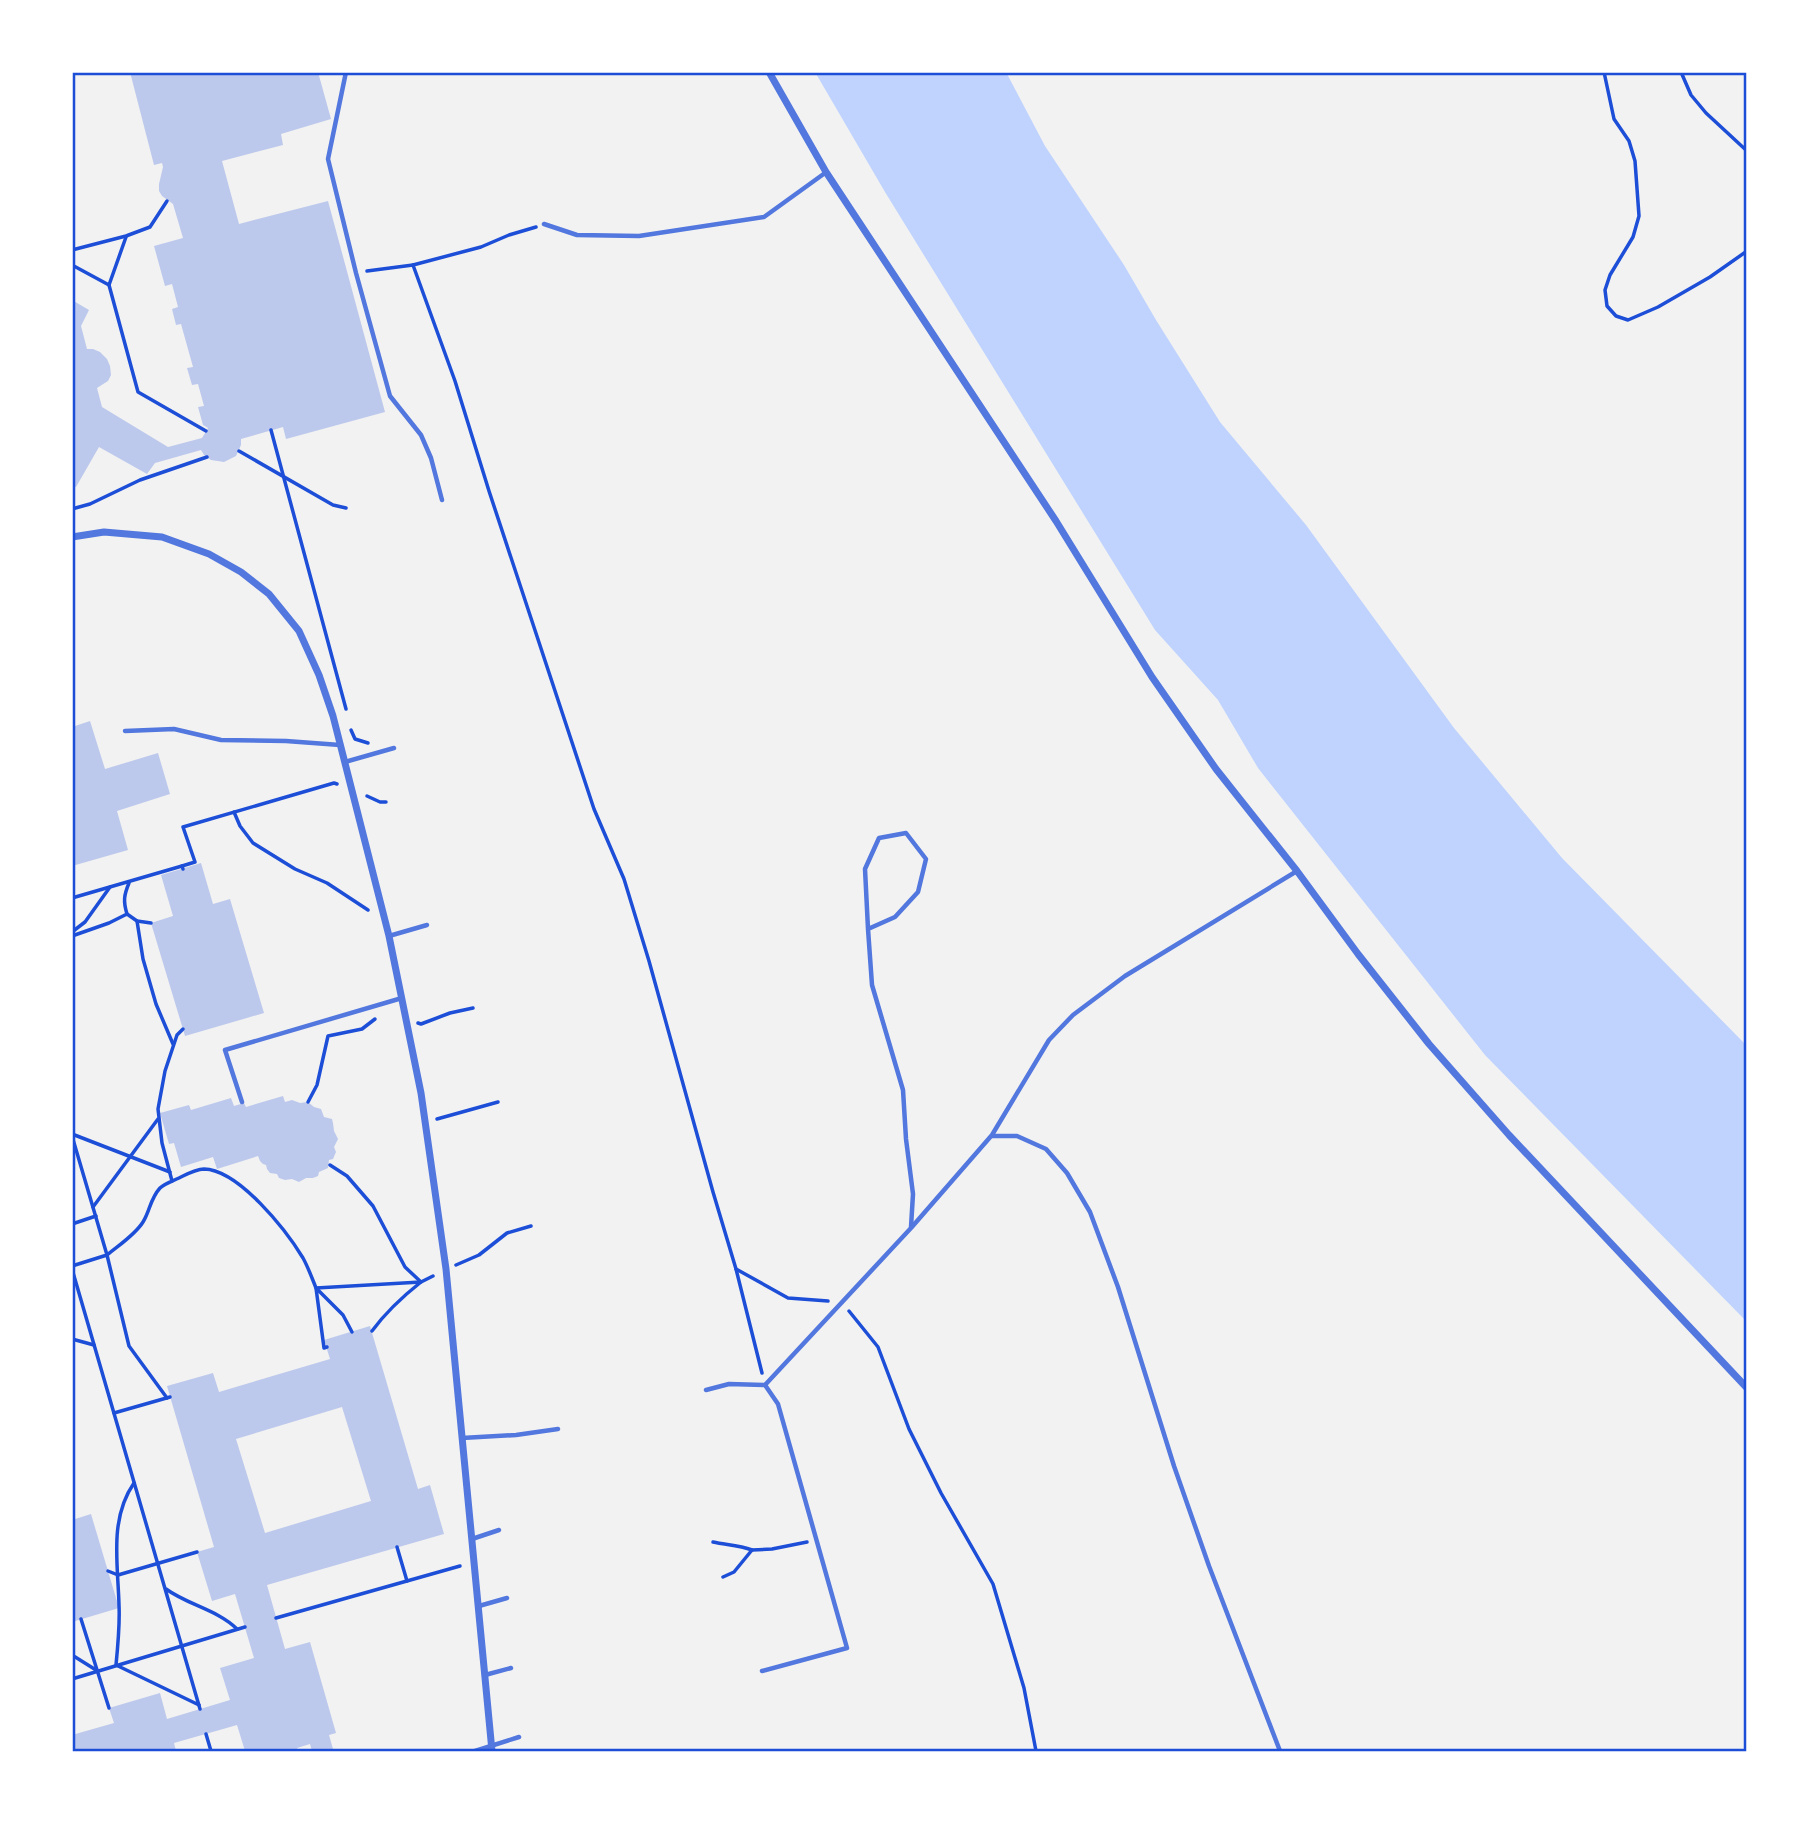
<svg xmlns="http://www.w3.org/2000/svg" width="1819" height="1823" font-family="'IBM Plex Sans',sans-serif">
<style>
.water{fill:#bfd3fe}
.building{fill:#bdc9ec;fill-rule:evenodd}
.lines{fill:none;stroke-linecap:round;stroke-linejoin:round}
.path{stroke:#1d4ed8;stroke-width:3.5}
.service{stroke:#5277de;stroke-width:4.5}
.minor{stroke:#5277de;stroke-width:7}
.neatline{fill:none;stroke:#1d4ed8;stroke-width:2.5}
</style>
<rect width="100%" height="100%" fill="#f2f2f2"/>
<path class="water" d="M 815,72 L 1006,72 L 1045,146 L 1124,265 L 1156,320 L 1220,422 L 1306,525 L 1454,728 L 1562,858 L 1747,1046 L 1747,1322 L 1485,1055 L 1258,768 L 1218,700 L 1155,630 L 885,192 Z"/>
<g class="building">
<path d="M 130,72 L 318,72 L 331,119 L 281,134 L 283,145 L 222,161 L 239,224 L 328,201 L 385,412 L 286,439 L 283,427 L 241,439 L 241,445 L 236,456 L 224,462 L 211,460 L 204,455 L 201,450 L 155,463 L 147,474 L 99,447 L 76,487 L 72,485 L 72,300 L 89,310 L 81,326 L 87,349 L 93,349 L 100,352 L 107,359 L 110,366 L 111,375 L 108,381 L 97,388 L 102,407 L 168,447 L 202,438 L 208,428 L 203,425 L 198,407 L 204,406 L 198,384 L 192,385 L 187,368 L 193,367 L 181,324 L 176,325 L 172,309 L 178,307 L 172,284 L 165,286 L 154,246 L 183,238 L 173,204 L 162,196 L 159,191 L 159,184 L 163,167 L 162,163 L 154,165 Z"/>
<path d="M 90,721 L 105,769 L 158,753 L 170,794 L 117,811 L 128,850 L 72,866 L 72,727 Z"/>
<path d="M 201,863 L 213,904 L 230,899 L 264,1013 L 185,1036 L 151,923 L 173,916 L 161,875 Z"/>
<path d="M 283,1096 L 285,1102 L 292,1100 L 300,1103 L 308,1102 L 314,1107 L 321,1109 L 324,1117 L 332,1119 L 333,1123 L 334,1131 L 338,1139 L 334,1147 L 336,1152 L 333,1159 L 329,1160 L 328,1168 L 319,1172 L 318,1176 L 313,1178 L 306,1178 L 299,1182 L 292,1179 L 285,1180 L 279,1178 L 277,1174 L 270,1173 L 267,1169 L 266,1165 L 263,1164 L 260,1161 L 258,1156 L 217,1169 L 213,1157 L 181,1167 L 174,1143 L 169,1144 L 160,1113 L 189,1105 L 191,1110 L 231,1098 L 234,1106 L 244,1103 L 246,1107 Z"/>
<path d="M 370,1326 L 418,1489 L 430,1485 L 444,1534 L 267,1585 L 285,1649 L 310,1642 L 336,1733 L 329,1735 L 333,1749 L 326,1751 L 312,1751 L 310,1744 L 297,1748 L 298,1751 L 245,1751 L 237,1725 L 174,1743 L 176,1751 L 72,1751 L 72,1735 L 114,1723 L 109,1708 L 160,1693 L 167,1719 L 230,1700 L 220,1668 L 254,1658 L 235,1594 L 212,1601 L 197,1552 L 214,1547 L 167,1386 L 213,1373 L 219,1392 L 330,1359 L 324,1340 ZM 342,1407 L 371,1501 L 265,1533 L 236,1439 Z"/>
<path d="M 91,1514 L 119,1608 L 72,1622 L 72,1520 Z"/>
</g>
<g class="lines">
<g class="path">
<path d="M 1604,72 L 1614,119 L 1629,141 L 1635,161 L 1639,216 L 1633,237 L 1610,275 L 1605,290 L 1607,306 L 1616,316 L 1628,320 L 1658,307 L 1710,277 L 1747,251"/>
<path d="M 1681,72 L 1691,95 L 1706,113 L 1747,151"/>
<path d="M 536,227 L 509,235 L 481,247 L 413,265 L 455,381 L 489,491 L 594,809 L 624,879 L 649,961 L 713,1192 L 736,1269 L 762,1373"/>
<path d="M 72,250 L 126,236 L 150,227 L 167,201"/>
<path d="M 72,265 L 109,285 L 126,237"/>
<path d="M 367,271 L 413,265"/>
<path d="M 109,285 L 138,392 L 206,431"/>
<path d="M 271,430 L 346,709"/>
<path d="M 239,451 L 333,505 L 346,508"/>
<path d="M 72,509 L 90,504 L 140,480 L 207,457"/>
<path d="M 351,730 L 355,739 L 368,743"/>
<path d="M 367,796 L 380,802 L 386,802"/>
<path d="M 234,812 L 240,826 L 253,843 L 295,869 L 327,883 L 368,910"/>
<path d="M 182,866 L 195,862 L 183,827 L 334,783 L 337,784"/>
<path d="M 72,898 L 182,866 L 183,869"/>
<path d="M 127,914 C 123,901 124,895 129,883"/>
<path d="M 137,921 L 143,959 L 156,1004 L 173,1044"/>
<path d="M 72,932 L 85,922 L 110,887"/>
<path d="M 72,936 L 109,923 L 127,914 L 137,921 L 151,923"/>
<path d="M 418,1023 L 421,1024 L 450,1013 L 473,1008"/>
<path d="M 308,1102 L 317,1085 L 328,1036 L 362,1029 L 375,1019"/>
<path d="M 437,1119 L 498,1102"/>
<path d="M 72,1134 L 170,1172"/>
<path d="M 72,1136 L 107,1255 L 72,1266"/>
<path d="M 330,1165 L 347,1176 L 373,1206 L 405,1267 L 421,1282 C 402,1297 386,1312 372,1331"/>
<path d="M 172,1181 L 162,1143 L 158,1109 L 165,1071 L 177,1035 L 183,1029"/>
<path d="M 93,1207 L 158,1119"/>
<path d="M 72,1224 L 96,1216"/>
<path d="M 456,1265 L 479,1255 L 507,1233 L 531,1226"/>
<path d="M 72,1269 L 200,1709"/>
<path d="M 736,1269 L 788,1298 L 828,1301"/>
<path d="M 849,1311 L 878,1347 L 909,1429 L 941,1493 L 993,1584 L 1024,1688 L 1036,1751"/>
<path d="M 72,1339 L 94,1345"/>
<path d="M 327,1347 L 324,1348 L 316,1288 L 343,1315 L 352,1332"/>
<path d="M 167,1398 L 129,1346 L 107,1255 C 119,1245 135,1235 143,1222 C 150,1211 150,1199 160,1188 C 165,1183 173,1181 179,1178 C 187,1174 196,1169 204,1169 C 239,1170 286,1230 303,1258 C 308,1267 312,1278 316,1288 L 421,1282 L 433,1276"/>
<path d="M 114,1413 L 170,1397"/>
<path d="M 134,1483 C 109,1519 118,1564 119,1605 C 120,1625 118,1645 116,1665 L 199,1705"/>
<path d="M 713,1542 C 727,1545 739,1545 752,1550"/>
<path d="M 397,1547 L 407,1581"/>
<path d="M 108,1571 L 118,1575 L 197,1552"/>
<path d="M 723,1577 L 734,1572 L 752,1550 L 772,1549 L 807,1542"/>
<path d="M 166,1589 C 188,1605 218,1610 237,1629"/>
<path d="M 276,1618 L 460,1566"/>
<path d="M 81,1619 L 109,1708"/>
<path d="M 72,1655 L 96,1670"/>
<path d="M 72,1679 L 245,1627"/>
<path d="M 206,1734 L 211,1751"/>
</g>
<g class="service">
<path d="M 346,72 L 328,159 L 356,273 L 390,396 L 421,435 L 431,458 L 442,500"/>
<path d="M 544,224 L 577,235 L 639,236 L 764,217 L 825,173"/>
<path d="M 125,731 L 174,729 L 221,740 L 286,741 L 340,745"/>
<path d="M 345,762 L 394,748"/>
<path d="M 868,929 L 865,869 L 879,838 L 906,833 L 926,859 L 918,892 L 895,917 L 868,929 L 872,985 L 903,1090 L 906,1139 L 913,1194 L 911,1227"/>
<path d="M 389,936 L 427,925"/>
<path d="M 242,1102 L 225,1050 L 402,998"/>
<path d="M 992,1136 L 1017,1136 L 1046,1149 L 1067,1173 L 1090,1212 L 1118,1287 L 1174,1466 L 1209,1566 L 1280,1751"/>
<path d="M 765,1385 L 911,1228 L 992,1135 L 1049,1040 L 1073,1015 L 1125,976 L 1297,871"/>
<path d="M 706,1390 L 729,1384 L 765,1385 L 778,1404 L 847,1648 L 762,1671"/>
<path d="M 462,1438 L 516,1435 L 558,1429"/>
<path d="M 472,1539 L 499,1530"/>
<path d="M 479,1606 L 507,1598"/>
<path d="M 485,1675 L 511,1668"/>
<path d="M 475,1751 L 519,1737"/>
</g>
<g class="minor">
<path d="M 769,72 L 826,172 L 1056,521 L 1152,677 L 1216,769 L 1297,871 L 1358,954 L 1429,1044 L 1509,1135 L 1747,1388"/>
<path d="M 72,537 L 104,532 L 162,537 L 209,554 L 241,572 L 269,594 L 299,631 L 319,675 L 333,716 L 389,936 L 421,1093 L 446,1269 L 492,1751"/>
</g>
</g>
<rect width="1819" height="1823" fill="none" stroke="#ffffff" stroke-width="147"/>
<rect x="74" y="74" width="1671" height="1676" class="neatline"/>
</svg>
